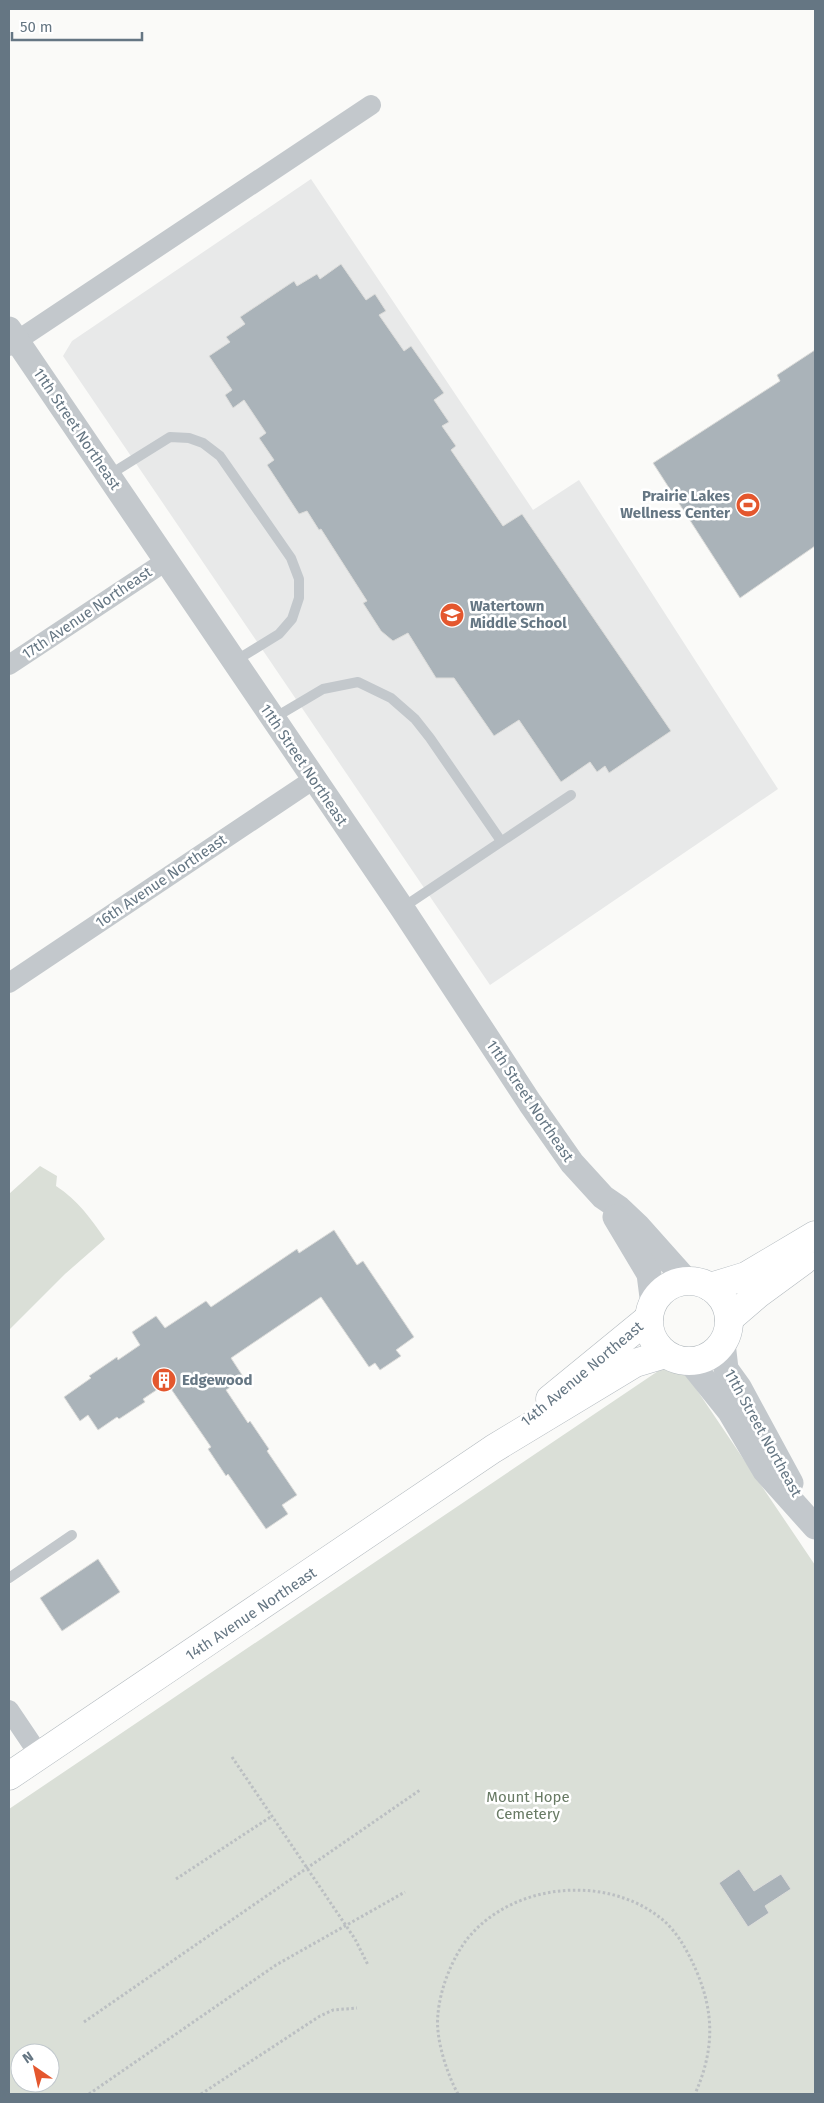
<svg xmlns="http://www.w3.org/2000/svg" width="824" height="2103" font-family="'Fira Sans',sans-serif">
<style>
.built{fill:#e8e9e9}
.green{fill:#dadfd7;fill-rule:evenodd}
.building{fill:#aab3b9;stroke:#dcdcda}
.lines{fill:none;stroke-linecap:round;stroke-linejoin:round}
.secondary-casing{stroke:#b3babf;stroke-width:29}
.path{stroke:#bbbfc2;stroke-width:3;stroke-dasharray:2.5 2.5;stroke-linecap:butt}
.service{stroke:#c3c8cc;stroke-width:10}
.minor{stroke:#c3c8cc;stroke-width:20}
.tertiary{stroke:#c3c8cc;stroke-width:25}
.secondary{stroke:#fff;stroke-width:28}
.labels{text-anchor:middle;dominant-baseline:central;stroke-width:5;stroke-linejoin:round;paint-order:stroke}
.street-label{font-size:15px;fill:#657683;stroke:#fff}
.poi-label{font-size:15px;font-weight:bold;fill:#657683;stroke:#fff;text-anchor:start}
.park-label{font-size:15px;fill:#687a64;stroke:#fff}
</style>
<rect width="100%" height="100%" fill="#fafaf8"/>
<path class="built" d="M 311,179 L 533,510 L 579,480 L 778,789 L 490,985 L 63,356 L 72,341 Z"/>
<g class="green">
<path d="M 40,1166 L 57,1176 L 56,1186 C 78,1200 91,1219 105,1239 L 65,1274 L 9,1330 L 9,1194 Z"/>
<path d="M 676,1359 L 815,1565 L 815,2094 L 9,2094 L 9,1809 ZM 20,2053 L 50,2053 L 50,2083 L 20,2083 Z"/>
</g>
<g class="building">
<path d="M 341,264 L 366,300 L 375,294 L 386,311 L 379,315 L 404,351 L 411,346 L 444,393 L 434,400 L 449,422 L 442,426 L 456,446 L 451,450 L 503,526 L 522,514 L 671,731 L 609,773 L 605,766 L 597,772 L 590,762 L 561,782 L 519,720 L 494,736 L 454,678 L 436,678 L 408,633 L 393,641 L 381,631 L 363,603 L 367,601 L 321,529 L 319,530 L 307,511 L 299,514 L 267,465 L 274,460 L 259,438 L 266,433 L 244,400 L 233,408 L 225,395 L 232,390 L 209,356 L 230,342 L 226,337 L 245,324 L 240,317 L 294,281 L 297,286 L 317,274 L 320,279 Z"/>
<path d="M 815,350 L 815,546 L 740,598 L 653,463 L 780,381 L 777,375 Z"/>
<path d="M 334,1230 L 357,1265 L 363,1261 L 414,1337 L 396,1350 L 401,1356 L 380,1370 L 375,1363 L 369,1367 L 321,1297 L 231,1358 L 244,1378 L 226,1390 L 248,1423 L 250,1421 L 269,1449 L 267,1451 L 297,1495 L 282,1505 L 288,1514 L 266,1529 L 228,1474 L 226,1476 L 208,1449 L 211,1447 L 167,1383 L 143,1399 L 145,1402 L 119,1419 L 117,1417 L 98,1430 L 88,1415 L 80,1421 L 64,1397 L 91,1378 L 89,1376 L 117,1357 L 118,1360 L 140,1345 L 132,1332 L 156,1316 L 165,1328 L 206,1301 L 211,1307 L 297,1249 L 299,1253 Z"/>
<path d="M 98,1559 L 120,1592 L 62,1631 L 40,1598 Z"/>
<path d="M 739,1869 L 754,1891 L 781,1874 L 791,1889 L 765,1906 L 769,1913 L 748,1927 L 719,1883 Z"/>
</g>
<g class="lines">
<defs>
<g id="secondary">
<circle cx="689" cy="1321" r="40"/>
<path d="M 710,1287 L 746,1276 L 815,1235"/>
<path d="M 729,1319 L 758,1294 L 803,1261"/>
<path d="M 550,1399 L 649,1318"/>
<path d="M 9,1776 L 493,1449 L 635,1363 L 665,1354"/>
</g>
</defs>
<use href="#secondary" class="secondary-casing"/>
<g class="path">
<path d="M 232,1757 L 355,1939 L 368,1965"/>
<path d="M 176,1879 L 272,1816"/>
<path d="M 84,2022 L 420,1790"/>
<path d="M 89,2094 L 276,1965 L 405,1892"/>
<path d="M 201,2094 L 320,2016 L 333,2010 L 357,2008"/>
<path d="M 458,2094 C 447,2074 435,2038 438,2014 C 440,1989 452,1958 468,1938 C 514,1882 608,1874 663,1920 C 678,1933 688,1952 696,1970 C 715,2014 714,2051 695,2094"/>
</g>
<g class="service">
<path d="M 109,475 L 170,437 L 189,438 L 203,443 L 220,456 L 291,558 L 299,579 L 299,598 L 292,619 L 279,634 L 235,661"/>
<path d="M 274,718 L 323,689 L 358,682 L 391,698 L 415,719 L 430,738 L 501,841"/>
<path d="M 402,908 L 571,795"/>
<path d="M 9,1578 L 72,1535"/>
</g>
<g class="minor">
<path d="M 9,346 L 371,105"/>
<path d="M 9,665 L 166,561"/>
<path d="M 9,983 L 314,779"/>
<path d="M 9,1710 L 40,1756"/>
</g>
<g class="tertiary">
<path d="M 9,329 L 402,908 L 530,1103 L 572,1163 L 603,1197 L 619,1208 L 638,1226 L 687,1281"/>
<path d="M 615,1217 L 649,1274 L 653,1305"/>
<path d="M 723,1343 L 726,1369 L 739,1387 L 791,1483"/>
<path d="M 690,1362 L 730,1412 L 765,1471 L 815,1527"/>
</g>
<use href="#secondary" class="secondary"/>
</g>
<defs>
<symbol id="stadium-disc" viewBox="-11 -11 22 22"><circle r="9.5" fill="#e4572e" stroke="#fff"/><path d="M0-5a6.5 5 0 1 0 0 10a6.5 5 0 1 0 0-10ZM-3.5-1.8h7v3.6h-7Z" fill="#fff"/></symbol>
<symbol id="school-disc" viewBox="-11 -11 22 22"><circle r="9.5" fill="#e4572e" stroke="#fff"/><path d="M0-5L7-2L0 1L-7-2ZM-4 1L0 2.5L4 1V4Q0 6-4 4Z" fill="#fff"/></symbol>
<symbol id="building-disc" viewBox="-11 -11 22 22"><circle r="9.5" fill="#e4572e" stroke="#fff"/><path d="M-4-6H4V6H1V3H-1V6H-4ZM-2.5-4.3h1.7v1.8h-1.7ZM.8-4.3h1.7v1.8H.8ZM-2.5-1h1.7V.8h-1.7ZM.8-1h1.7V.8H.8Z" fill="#fff"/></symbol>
</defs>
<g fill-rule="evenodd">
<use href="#stadium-disc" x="734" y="491" width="28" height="28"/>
<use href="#school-disc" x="438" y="601" width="28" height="28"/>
<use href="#building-disc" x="150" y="1366" width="28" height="28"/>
</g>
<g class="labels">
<g class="street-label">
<text transform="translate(77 429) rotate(56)">11th Street Northeast</text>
<text transform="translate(87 613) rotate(-34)">17th Avenue Northeast</text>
<text transform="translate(304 765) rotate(56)">11th Street Northeast</text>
<text transform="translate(161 881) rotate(-34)">16th Avenue Northeast</text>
<text transform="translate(530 1101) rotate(56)">11th Street Northeast</text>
<text transform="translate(582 1374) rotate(-40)">14th Avenue Northeast</text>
<text transform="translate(763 1433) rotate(61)">11th Street Northeast</text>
<text transform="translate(251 1614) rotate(-34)">14th Avenue Northeast</text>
</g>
<g class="poi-label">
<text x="730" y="496" text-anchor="end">Prairie Lakes<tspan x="730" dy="17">Wellness Center</tspan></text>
<text x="470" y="606">Watertown<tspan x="470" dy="17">Middle School</tspan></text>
<text x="182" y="1380">Edgewood</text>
</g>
<g class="park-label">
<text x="528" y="1797">Mount Hope<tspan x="528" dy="17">Cemetery</tspan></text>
</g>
</g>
<rect width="824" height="2103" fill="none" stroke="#657683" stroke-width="20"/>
<g transform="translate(35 2068) rotate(326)"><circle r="24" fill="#ffffff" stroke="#c1c8cd"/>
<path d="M0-4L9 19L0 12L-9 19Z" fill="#e4572e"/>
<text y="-8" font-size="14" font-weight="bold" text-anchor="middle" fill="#657683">N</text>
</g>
<path d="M12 32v8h130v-8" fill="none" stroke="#657683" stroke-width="2.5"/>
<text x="20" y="32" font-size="15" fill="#657683" stroke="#ffffff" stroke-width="4" paint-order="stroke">50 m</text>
</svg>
